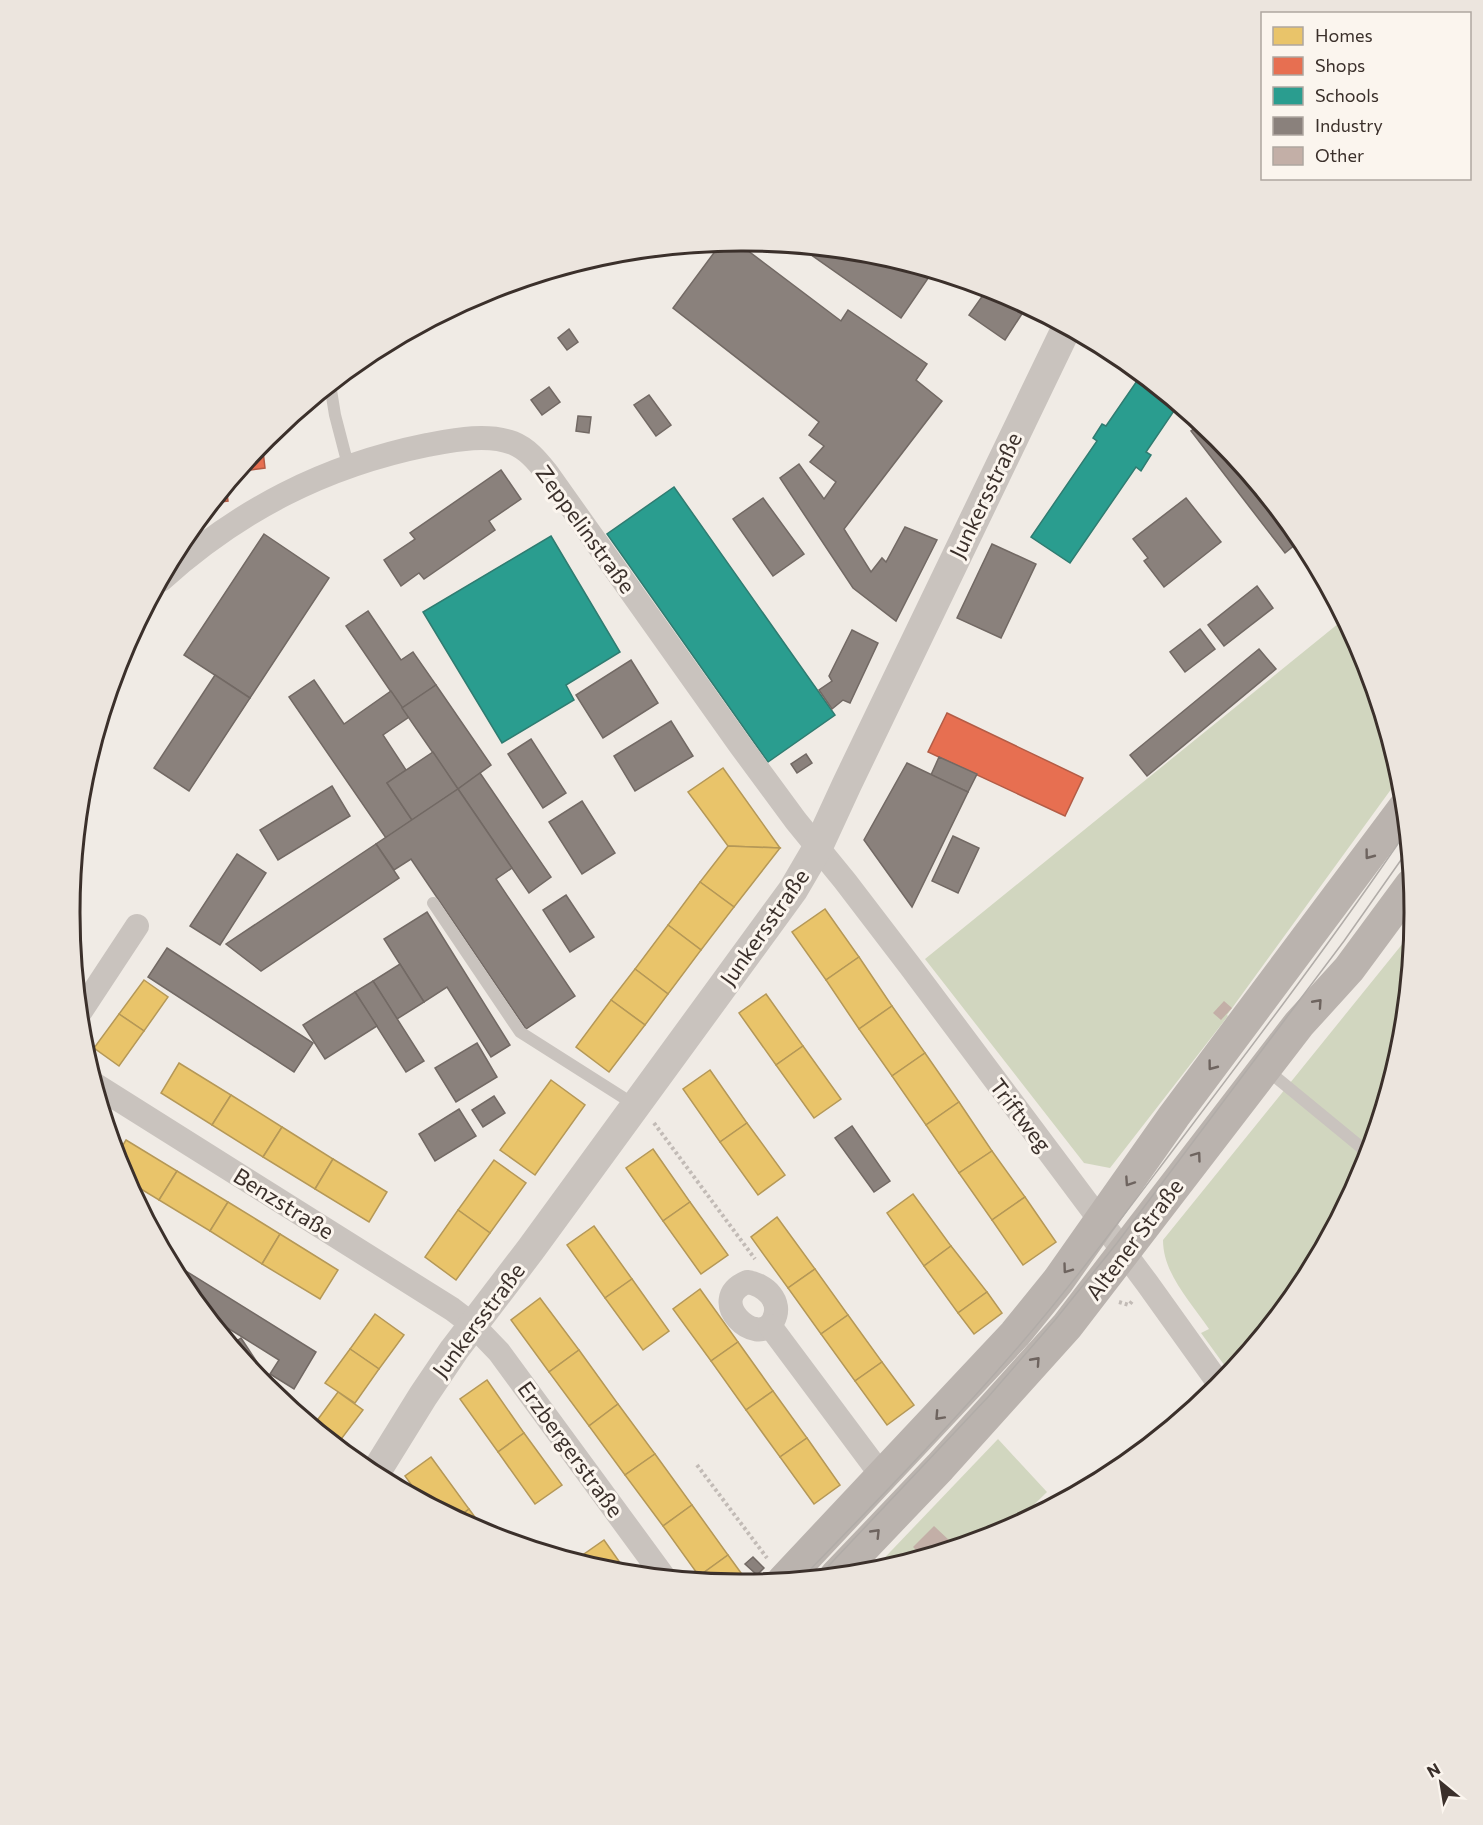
<svg xmlns="http://www.w3.org/2000/svg" width="1483" height="1825" font-family="Commissioner,sans-serif">
<style>
.green{fill:#d1d6bf}
.homes{fill:#e9c46a;stroke:#b59857;stroke-width:1.5}
.shops{fill:#e76f51;stroke:#b35c46;stroke-width:1.5}
.schools{fill:#2a9d8f;stroke:#2f7c71;stroke-width:1.5}
.industry{fill:#8a817c;stroke:#726964;stroke-width:1.5}
.building{fill:#c3afa7}
.lines{fill:none;stroke-linecap:round;stroke-linejoin:round}
.path{stroke:#c2bbb6;stroke-width:4;stroke-dasharray:3 3;stroke-linecap:butt}
.service{stroke:#c9c3be;stroke-width:12}
.minor{stroke:#c9c3be;stroke-width:24}
.tertiary{stroke:#c9c3be;stroke-width:30}
.secondary{stroke:#bab3ae;stroke-width:33}
.tram{stroke:#b1aca8;stroke-width:1.5}
.oneway{stroke:#6e645f}
.labels{text-anchor:middle;dominant-baseline:central;stroke-width:6;stroke-linejoin:round;paint-order:stroke}
.street-label{font-size:22px;fill:#3b302b;stroke:#fbf5ee}
.rim{fill:none;stroke:#3b302b;stroke-width:3}
</style>
<rect width="100%" height="100%" fill="#f0ebe5"/>
<g class="green">
<path d="M 1344,619 L 1363,655 L 1400,777 L 1227,1015 L 1228,1016 L 1110,1168 L 1084,1163 L 925,959 Z"/>
<path d="M 1412,932 L 1401,1044 L 1363,1170 L 1300,1286 L 1230,1373 L 1201,1333 L 1209,1329 C 1191,1302 1163,1274 1163,1240 Z"/>
<path d="M 998,1439 L 1047,1492 L 1010,1528 L 999,1534 L 871,1572 Z"/>
</g>
<g class="homes">
<path d="M 723,768 L 780,848 L 728,846 L 688,792 Z"/>
<path d="M 728,846 L 780,848 L 734,907 L 700,882 Z"/>
<path d="M 700,882 L 734,907 L 701,950 L 668,925 Z"/>
<path d="M 825,909 L 859,957 L 826,980 L 792,932 Z"/>
<path d="M 668,925 L 701,950 L 668,994 L 635,969 Z"/>
<path d="M 859,957 L 892,1006 L 859,1029 L 826,980 Z"/>
<path d="M 635,969 L 668,994 L 645,1025 L 611,1000 Z"/>
<path d="M 144,980 L 168,997 L 144,1031 L 119,1014 Z"/>
<path d="M 766,994 L 803,1046 L 776,1065 L 739,1013 Z"/>
<path d="M 611,1000 L 645,1025 L 609,1072 L 576,1047 Z"/>
<path d="M 892,1006 L 925,1053 L 892,1076 L 859,1029 Z"/>
<path d="M 119,1014 L 144,1031 L 119,1066 L 94,1048 Z"/>
<path d="M 803,1046 L 841,1099 L 814,1118 L 776,1065 Z"/>
<path d="M 925,1053 L 959,1102 L 926,1125 L 892,1076 Z"/>
<path d="M 179,1063 L 231,1095 L 212,1125 L 161,1093 Z"/>
<path d="M 710,1070 L 747,1123 L 720,1142 L 683,1089 Z"/>
<path d="M 551,1080 L 585,1105 L 535,1175 L 500,1150 Z"/>
<path d="M 231,1095 L 282,1127 L 263,1157 L 212,1125 Z"/>
<path d="M 959,1102 L 992,1151 L 959,1173 L 926,1125 Z"/>
<path d="M 747,1123 L 785,1175 L 758,1195 L 720,1142 Z"/>
<path d="M 282,1127 L 333,1159 L 315,1189 L 263,1157 Z"/>
<path d="M 126,1140 L 177,1171 L 159,1200 L 126,1180 L 116,1156 Z"/>
<path d="M 653,1149 L 690,1202 L 663,1221 L 626,1168 Z"/>
<path d="M 992,1151 L 1025,1197 L 992,1220 L 959,1173 Z"/>
<path d="M 333,1159 L 387,1192 L 369,1222 L 315,1189 Z"/>
<path d="M 494,1160 L 526,1183 L 490,1233 L 458,1210 Z"/>
<path d="M 177,1171 L 228,1202 L 210,1231 L 159,1200 Z"/>
<path d="M 913,1194 L 951,1246 L 924,1266 L 887,1213 Z"/>
<path d="M 1025,1197 L 1056,1242 L 1023,1265 L 992,1220 Z"/>
<path d="M 228,1202 L 280,1234 L 262,1264 L 210,1231 Z"/>
<path d="M 690,1202 L 728,1255 L 701,1274 L 663,1221 Z"/>
<path d="M 458,1210 L 490,1233 L 456,1280 L 425,1257 Z"/>
<path d="M 777,1217 L 815,1269 L 788,1288 L 751,1237 Z"/>
<path d="M 594,1226 L 632,1279 L 605,1298 L 567,1245 Z"/>
<path d="M 280,1234 L 338,1270 L 320,1299 L 262,1264 Z"/>
<path d="M 951,1246 L 987,1292 L 958,1313 L 924,1266 Z"/>
<path d="M 815,1269 L 848,1315 L 821,1334 L 788,1288 Z"/>
<path d="M 632,1279 L 669,1331 L 643,1350 L 605,1298 Z"/>
<path d="M 700,1289 L 738,1342 L 711,1361 L 673,1309 Z"/>
<path d="M 987,1292 L 1002,1313 L 974,1334 L 958,1313 Z"/>
<path d="M 540,1298 L 579,1350 L 549,1372 L 511,1320 Z"/>
<path d="M 375,1314 L 404,1335 L 379,1369 L 350,1349 Z"/>
<path d="M 848,1315 L 882,1362 L 855,1381 L 821,1334 Z"/>
<path d="M 738,1342 L 773,1391 L 746,1410 L 711,1361 Z"/>
<path d="M 350,1349 L 379,1369 L 355,1403 L 325,1383 Z"/>
<path d="M 579,1350 L 618,1404 L 589,1426 L 549,1372 Z"/>
<path d="M 882,1362 L 914,1405 L 887,1425 L 855,1381 Z"/>
<path d="M 487,1380 L 524,1433 L 498,1452 L 460,1399 Z"/>
<path d="M 773,1391 L 807,1438 L 780,1457 L 746,1410 Z"/>
<path d="M 338,1392 L 363,1410 L 336,1446 L 313,1426 Z"/>
<path d="M 618,1404 L 655,1454 L 625,1475 L 589,1426 Z"/>
<path d="M 524,1433 L 562,1485 L 535,1504 L 498,1452 Z"/>
<path d="M 807,1438 L 840,1485 L 814,1504 L 780,1457 Z"/>
<path d="M 655,1454 L 692,1505 L 663,1526 L 625,1475 Z"/>
<path d="M 431,1457 L 469,1509 L 456,1519 L 423,1501 L 405,1476 Z"/>
<path d="M 692,1505 L 728,1555 L 699,1576 L 663,1526 Z"/>
<path d="M 469,1509 L 488,1535 L 456,1519 Z"/>
<path d="M 604,1540 L 628,1574 L 610,1572 L 580,1563 L 577,1559 Z"/>
<path d="M 728,1555 L 749,1584 L 702,1581 L 699,1576 Z"/>
</g>
<g class="shops">
<path d="M 262,442 L 265,468 L 237,472 Z"/>
<path d="M 226,486 L 228,501 L 211,503 Z"/>
<path d="M 947,713 L 1083,778 L 1065,816 L 928,752 Z"/>
</g>
<g class="schools">
<path d="M 1141,375 L 1178,405 L 1146,452 L 1151,455 L 1141,471 L 1136,467 L 1070,563 L 1031,537 L 1097,441 L 1093,438 L 1102,424 L 1106,426 Z"/>
<path d="M 674,487 L 835,715 L 768,762 L 607,534 Z"/>
<path d="M 551,536 L 620,652 L 566,685 L 574,700 L 502,743 L 423,612 Z"/>
</g>
<g class="industry">
<path d="M 735,241 L 841,321 L 848,310 L 927,364 L 916,380 L 942,401 L 844,529 L 871,572 L 882,558 L 886,562 L 905,527 L 937,540 L 896,621 L 853,588 L 780,478 L 799,464 L 824,499 L 836,482 L 810,462 L 824,446 L 809,435 L 819,422 L 673,308 L 722,242 Z"/>
<path d="M 797,245 L 873,253 L 933,271 L 901,318 Z"/>
<path d="M 988,288 L 999,291 L 1027,306 L 1005,340 L 969,315 Z"/>
<path d="M 569,329 L 578,342 L 567,350 L 558,338 Z"/>
<path d="M 549,387 L 560,402 L 542,415 L 531,400 Z"/>
<path d="M 649,395 L 671,425 L 656,436 L 634,405 Z"/>
<path d="M 578,416 L 591,417 L 589,433 L 576,431 Z"/>
<path d="M 1201,424 L 1217,437 L 1301,540 L 1285,553 L 1191,431 Z"/>
<path d="M 501,470 L 521,499 L 489,521 L 495,530 L 424,579 L 419,573 L 401,586 L 384,560 L 415,539 L 410,533 Z"/>
<path d="M 763,498 L 804,554 L 773,576 L 733,519 Z"/>
<path d="M 1186,498 L 1221,542 L 1164,587 L 1144,561 L 1148,558 L 1133,539 Z"/>
<path d="M 264,534 L 329,578 L 250,698 L 184,655 Z"/>
<path d="M 992,544 L 1036,564 L 1001,638 L 957,618 Z"/>
<path d="M 1257,586 L 1273,608 L 1224,646 L 1208,625 Z"/>
<path d="M 368,611 L 401,660 L 413,652 L 436,685 L 402,708 L 346,626 Z"/>
<path d="M 1200,629 L 1215,649 L 1185,672 L 1170,652 Z"/>
<path d="M 852,630 L 878,643 L 850,703 L 843,700 L 832,709 L 819,690 L 832,681 L 829,676 Z"/>
<path d="M 1259,649 L 1276,669 L 1147,776 L 1130,755 Z"/>
<path d="M 631,660 L 658,703 L 603,738 L 576,695 Z"/>
<path d="M 215,675 L 250,698 L 189,791 L 154,768 Z"/>
<path d="M 314,680 L 344,724 L 391,691 L 409,717 L 383,735 L 406,770 L 387,783 L 412,820 L 386,838 L 289,697 Z"/>
<path d="M 436,685 L 491,765 L 458,789 L 402,708 Z"/>
<path d="M 671,721 L 693,756 L 635,791 L 614,756 Z"/>
<path d="M 531,739 L 566,793 L 543,808 L 508,754 Z"/>
<path d="M 433,752 L 458,789 L 412,820 L 387,783 Z"/>
<path d="M 806,754 L 812,763 L 797,773 L 791,764 Z"/>
<path d="M 939,757 L 977,774 L 968,792 L 931,775 Z"/>
<path d="M 907,763 L 968,792 L 912,907 L 864,840 Z"/>
<path d="M 480,773 L 551,877 L 529,893 L 458,789 Z"/>
<path d="M 332,786 L 350,816 L 278,860 L 260,830 Z"/>
<path d="M 458,789 L 512,868 L 496,879 L 575,996 L 526,1029 L 411,859 L 394,870 L 376,844 Z"/>
<path d="M 582,801 L 615,853 L 582,874 L 549,822 Z"/>
<path d="M 953,836 L 979,848 L 958,893 L 932,881 Z"/>
<path d="M 376,844 L 399,878 L 261,971 L 226,944 Z"/>
<path d="M 237,854 L 266,873 L 220,945 L 190,926 Z"/>
<path d="M 566,895 L 594,937 L 570,952 L 543,910 Z"/>
<path d="M 427,912 L 510,1045 L 491,1057 L 447,987 L 424,1002 L 384,939 Z"/>
<path d="M 167,948 L 313,1043 L 294,1072 L 148,977 Z"/>
<path d="M 400,964 L 424,1002 L 397,1019 L 373,981 Z"/>
<path d="M 373,981 L 424,1061 L 406,1072 L 355,992 Z"/>
<path d="M 355,992 L 377,1026 L 325,1059 L 303,1025 Z"/>
<path d="M 477,1043 L 497,1077 L 456,1102 L 435,1068 Z"/>
<path d="M 494,1096 L 505,1113 L 483,1127 L 472,1110 Z"/>
<path d="M 459,1109 L 476,1136 L 435,1161 L 419,1134 Z"/>
<path d="M 852,1126 L 890,1181 L 874,1192 L 835,1138 Z"/>
<path d="M 181,1268 L 316,1352 L 294,1389 L 270,1374 L 279,1360 L 205,1314 L 182,1286 L 175,1272 Z"/>
<path d="M 241,1338 L 284,1403 L 266,1388 L 231,1345 Z"/>
<path d="M 753,1557 L 764,1568 L 757,1575 L 745,1564 Z"/>
</g>
<g class="building">
<path d="M 1224,1001 L 1232,1008 L 1221,1020 L 1213,1013 Z"/>
<path d="M 934,1526 L 951,1542 L 943,1551 L 923,1557 L 913,1547 Z"/>
</g>
<g class="lines">
<g class="path">
<path d="M 654,1123 L 755,1259"/>
<path d="M 1119,1302 L 1129,1305 L 1133,1300"/>
<path d="M 697,1465 L 767,1558"/>
</g>
<g class="service">
<path d="M 330,384 L 335,415 L 348,465"/>
<path d="M 433,903 L 520,1032 L 635,1105"/>
<path d="M 1267,1070 L 1368,1153"/>
</g>
<g class="minor">
<path d="M 161,580 C 239,510 324,466 427,445 C 454,440 487,433 513,443 C 528,449 538,462 547,473 L 740,745 L 796,821 L 845,881 L 910,966 L 1147,1283 L 1220,1385"/>
<path d="M 79,1014 L 137,926"/>
<path d="M 94,1084 L 452,1309 L 473,1325 L 499,1352 L 664,1577"/>
<path d="M 747,1282 C 764,1284 784,1301 773,1321 C 757,1349 704,1300 747,1282 Z"/>
<path d="M 770,1326 L 882,1476"/>
</g>
<path class="tertiary" d="M 374,1475 L 423,1396 L 454,1350 L 531,1249 L 793,890 L 817,849 L 847,784 L 1067,327"/>
<g class="secondary">
<path d="M 836,1576 L 940,1467 L 1067,1326 L 1299,1024 L 1349,969 L 1411,885"/>
<path d="M 783,1581 L 1015,1334 L 1058,1281 L 1174,1116 L 1404,808"/>
</g>
<g class="tram">
<path d="M 817,1578 L 989,1396 L 1055,1320 L 1117,1243 L 1344,941 L 1408,850"/>
<path d="M 801,1579 C 875,1503 950,1426 1019,1346 C 1078,1278 1132,1204 1186,1133 C 1261,1034 1336,935 1406,832"/>
</g>
</g>
<defs><path id="oneway-chevron" d="M-2-3.5L2.5 0L-2 3.5" fill="none" stroke-width="1.6" stroke-linecap="round" stroke-linejoin="round" transform="scale(1.5)"/></defs>
<g class="oneway">
<use href="#oneway-chevron" transform="translate(1369 855) rotate(127)"/>
<use href="#oneway-chevron" transform="translate(1318 1003) rotate(-48)"/>
<use href="#oneway-chevron" transform="translate(1212 1066) rotate(127)"/>
<use href="#oneway-chevron" transform="translate(1197 1156) rotate(-54)"/>
<use href="#oneway-chevron" transform="translate(1129 1182) rotate(124)"/>
<use href="#oneway-chevron" transform="translate(1067 1269) rotate(126)"/>
<use href="#oneway-chevron" transform="translate(1036 1361) rotate(-48)"/>
<use href="#oneway-chevron" transform="translate(939 1416) rotate(133)"/>
<use href="#oneway-chevron" transform="translate(876 1533) rotate(-46)"/>
</g>
<g class="labels">
<g class="street-label">
<text transform="translate(985 495) rotate(-64)">Junkersstraße</text>
<text transform="translate(586 529) rotate(54)">Zeppelinstraße</text>
<text transform="translate(764 927) rotate(-55)">Junkersstraße</text>
<text transform="translate(1021 1115) rotate(53)">Triftweg</text>
<text transform="translate(284 1203) rotate(32)">Benzstraße</text>
<text transform="translate(1134 1239) rotate(-53)">Altener Straße</text>
<text transform="translate(478 1320) rotate(-53)">Junkersstraße</text>
<text transform="translate(571 1449) rotate(54)">Erzbergerstraße</text>
</g>
</g>
<path d="M0 0H1483V1825H0ZM741 251H743A661 661 0 0 1 1404 912V913A661 661 0 0 1 743 1574H741A661 661 0 0 1 80 913V912A661 661 0 0 1 741 251Z" fill="#ece5de" fill-rule="evenodd"/>
<path class="rim" d="M741 251H743A661 661 0 0 1 1404 912V913A661 661 0 0 1 743 1574H741A661 661 0 0 1 80 913V912A661 661 0 0 1 741 251Z"/>
<rect x="1261" y="12" width="210" height="168" fill="#fbf5ee" stroke="#aea6a0" stroke-width="1.5"/>
<rect x="1273" y="27" width="30" height="18" fill="#e9c46a" stroke="#aea6a0" stroke-width="1.5"/>
<text x="1315" y="42" font-size="18" fill="#3b302b">Homes</text>
<rect x="1273" y="57" width="30" height="18" fill="#e76f51" stroke="#aea6a0" stroke-width="1.5"/>
<text x="1315" y="72" font-size="18" fill="#3b302b">Shops</text>
<rect x="1273" y="87" width="30" height="18" fill="#2a9d8f" stroke="#aea6a0" stroke-width="1.5"/>
<text x="1315" y="102" font-size="18" fill="#3b302b">Schools</text>
<rect x="1273" y="117" width="30" height="18" fill="#8a817c" stroke="#aea6a0" stroke-width="1.5"/>
<text x="1315" y="132" font-size="18" fill="#3b302b">Industry</text>
<rect x="1273" y="147" width="30" height="18" fill="#c3afa7" stroke="#aea6a0" stroke-width="1.5"/>
<text x="1315" y="162" font-size="18" fill="#3b302b">Other</text>
<g transform="translate(1441 1783) rotate(330)" stroke="#fbf5ee" stroke-width="4.5" paint-order="stroke">
<path d="M0-4.5L10 22L0 15L-10 22Z" fill="#3b302b"/>
<text y="-9" font-size="16" font-weight="bold" text-anchor="middle" fill="#3b302b">N</text>
</g>
</svg>
